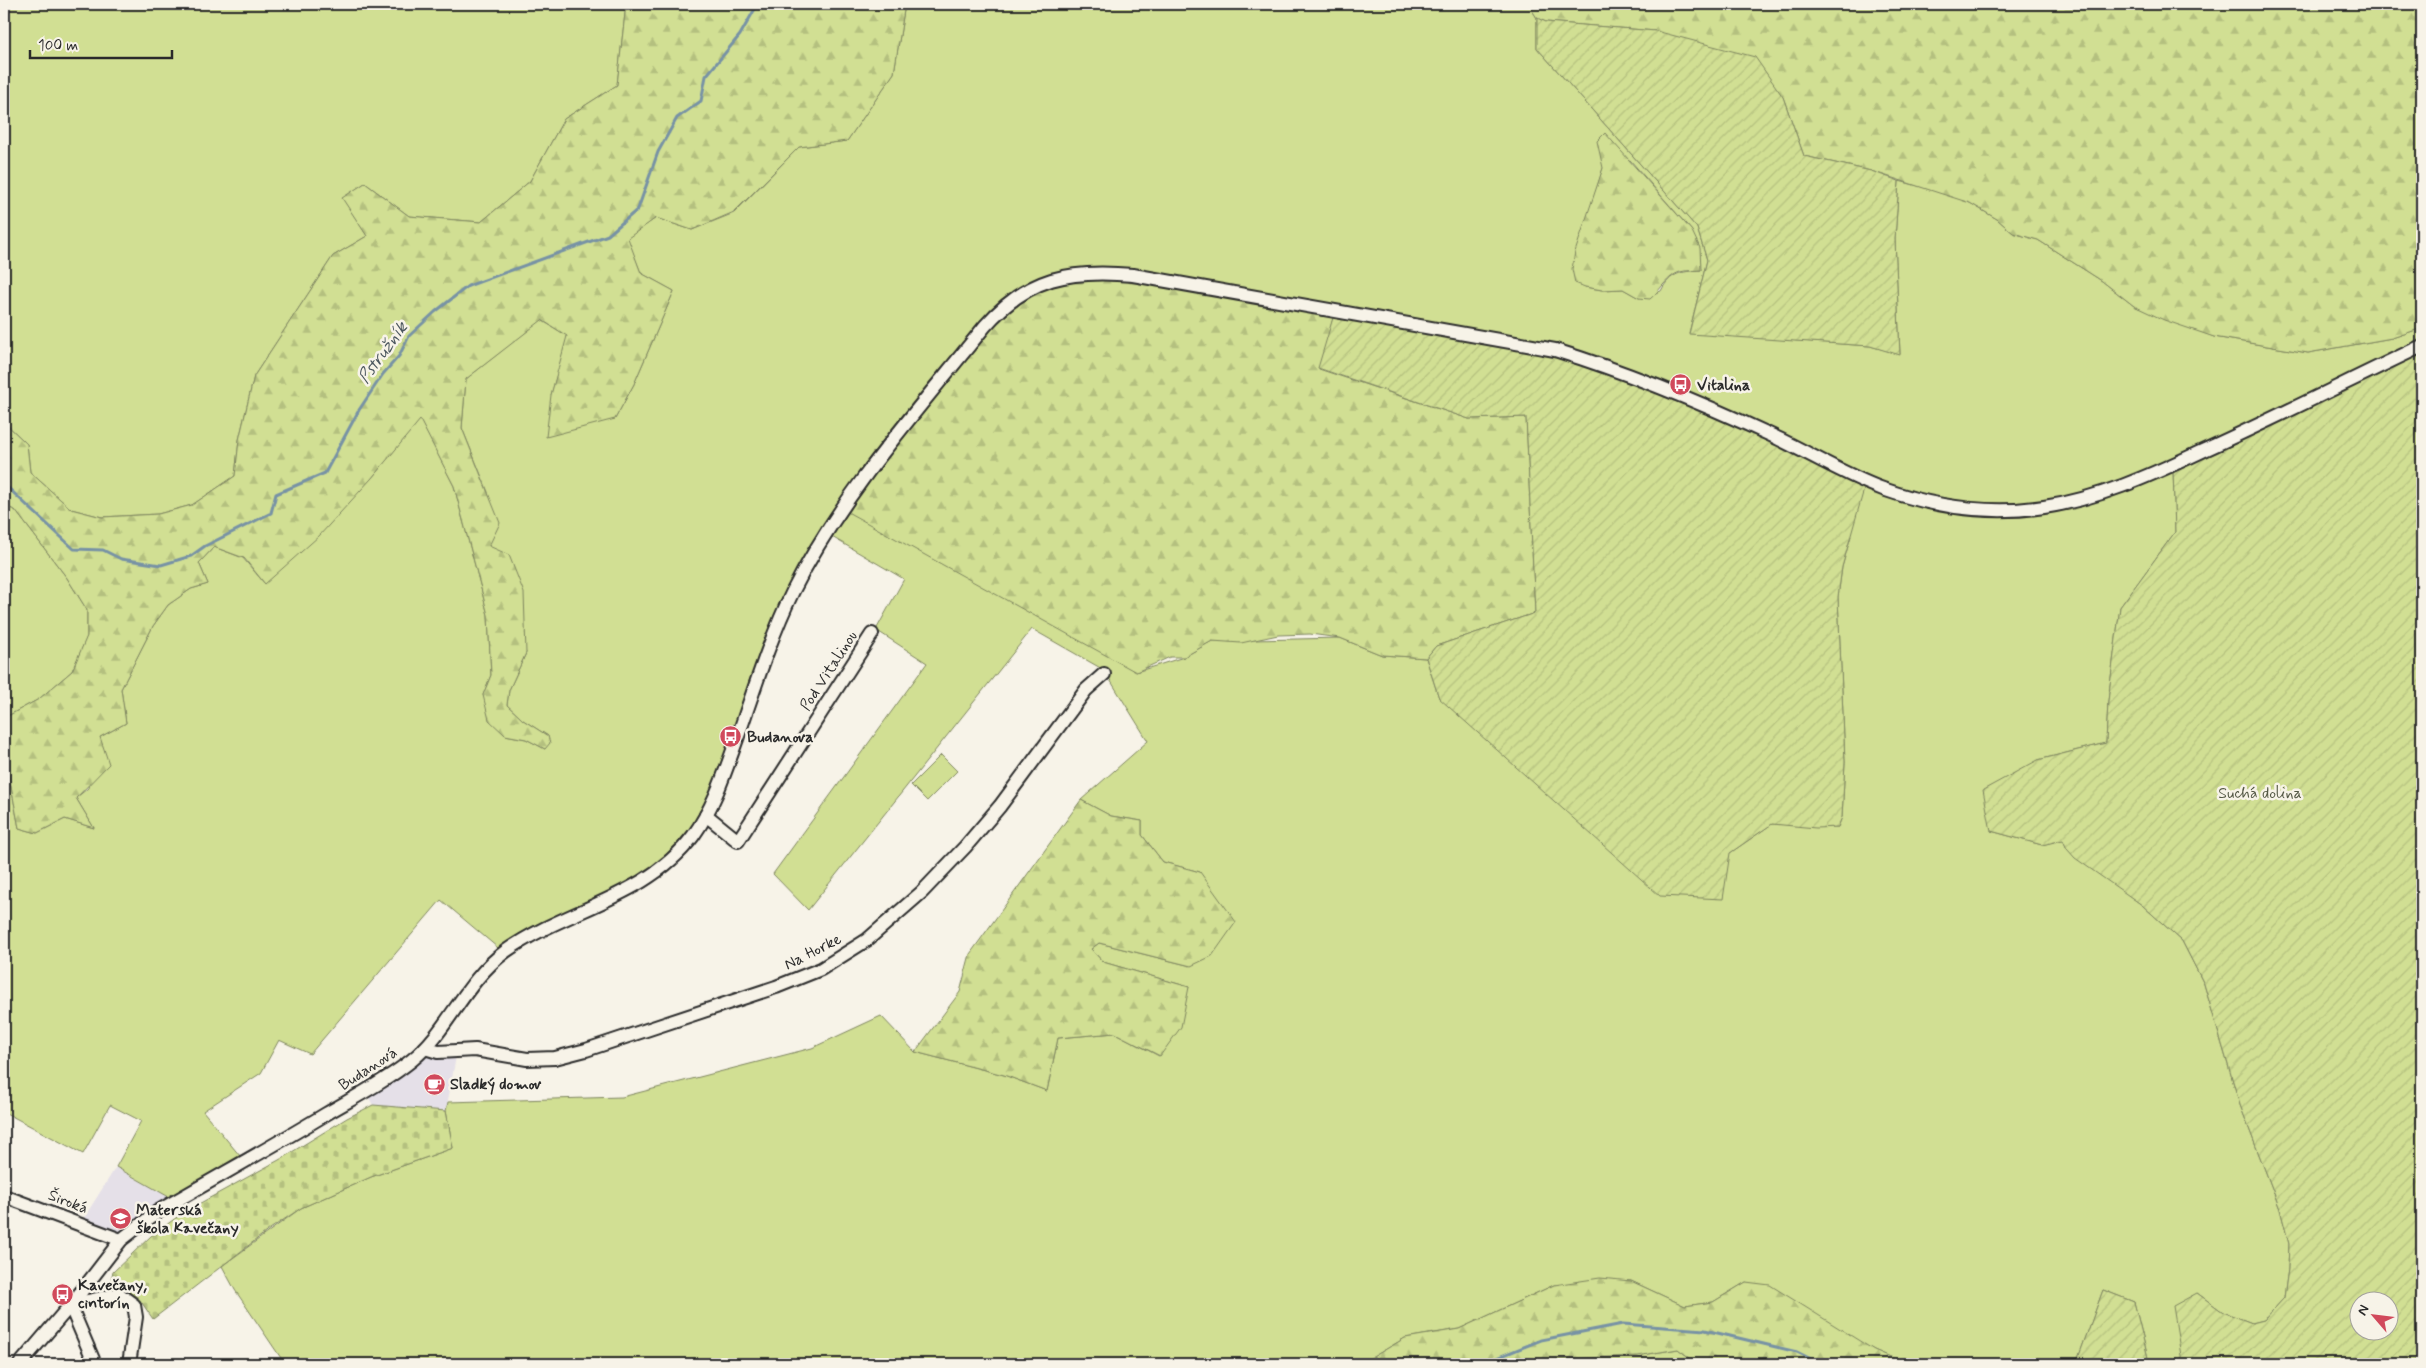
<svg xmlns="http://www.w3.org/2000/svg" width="2426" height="1368" font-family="Mynerve,sans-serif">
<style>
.built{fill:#e5e0e8}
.grass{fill:#d1df93;stroke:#7e855f;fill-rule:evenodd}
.forest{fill:url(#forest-firs);stroke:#7e855f}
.cemetery{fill:url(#cemetery-stones);stroke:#7e855f}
.garden{fill:url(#garden-furrows);stroke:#7e855f;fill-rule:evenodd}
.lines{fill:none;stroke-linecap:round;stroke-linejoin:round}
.stream{stroke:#7792a5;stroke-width:3}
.minor-casing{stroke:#2b2b2b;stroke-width:16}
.minor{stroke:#f7f3e8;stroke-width:12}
.labels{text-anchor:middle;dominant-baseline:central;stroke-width:5;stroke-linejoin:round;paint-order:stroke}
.poi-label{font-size:16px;font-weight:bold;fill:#2b2b2b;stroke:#f7f3e8;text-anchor:start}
.street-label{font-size:16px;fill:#2b2b2b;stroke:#f7f3e8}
.park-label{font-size:16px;fill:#545845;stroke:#f7f3e8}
.water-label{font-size:18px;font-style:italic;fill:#4b565e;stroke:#f7f3e8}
</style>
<defs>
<pattern id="forest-firs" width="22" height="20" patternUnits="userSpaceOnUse" patternTransform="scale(1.25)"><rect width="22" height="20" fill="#d1df93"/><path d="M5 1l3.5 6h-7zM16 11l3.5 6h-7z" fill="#b4c07f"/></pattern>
<pattern id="cemetery-stones" width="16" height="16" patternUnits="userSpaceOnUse" patternTransform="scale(1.25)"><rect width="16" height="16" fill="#d1df93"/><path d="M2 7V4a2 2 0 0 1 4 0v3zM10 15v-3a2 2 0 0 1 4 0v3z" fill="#b4c07f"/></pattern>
<pattern id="garden-furrows" width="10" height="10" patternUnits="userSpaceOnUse" patternTransform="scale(1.25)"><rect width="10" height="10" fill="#d1df93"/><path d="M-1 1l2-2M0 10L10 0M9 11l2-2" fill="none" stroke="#b4c07f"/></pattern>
</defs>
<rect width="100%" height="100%" fill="#f7f3e8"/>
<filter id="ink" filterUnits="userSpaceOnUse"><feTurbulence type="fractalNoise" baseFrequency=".02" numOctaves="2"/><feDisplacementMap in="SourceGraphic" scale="10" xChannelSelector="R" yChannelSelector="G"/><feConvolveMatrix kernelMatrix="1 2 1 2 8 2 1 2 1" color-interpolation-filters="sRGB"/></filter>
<g filter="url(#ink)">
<g class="built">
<path d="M 425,1048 L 457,1051 L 446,1111 L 373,1105 L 365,1091 Z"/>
<path d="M 116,1167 L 176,1201 L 121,1240 L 80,1224 Z"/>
</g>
<g class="grass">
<path d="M 4,4 L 626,4 L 617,85 L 564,119 L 530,181 L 481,222 L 409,216 L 365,183 L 343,198 L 367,236 L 333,256 L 254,376 L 239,440 L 235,476 L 192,505 L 158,514 L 102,517 L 71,509 L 30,472 L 27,444 L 4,422 Z"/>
<path d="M 905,4 L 1533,4 L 1532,10 L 1537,18 L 1537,48 L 1697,228 L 1707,260 L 1689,333 L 1870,346 L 1900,354 L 1895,239 L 1899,181 L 1949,194 L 1970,203 L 1997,219 L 2013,233 L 2038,240 L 2102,281 L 2134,306 L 2214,337 L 2308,353 L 2392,338 L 2422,328 L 2422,346 L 2173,469 L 2175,532 L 2120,607 L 2108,701 L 2106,743 L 2038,760 L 1991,831 L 2042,845 L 2063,839 L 2067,849 L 2142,905 L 2182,941 L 2204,984 L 2240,1105 L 2280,1209 L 2289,1244 L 2288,1269 L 2284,1298 L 2264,1320 L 2252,1323 L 2223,1312 L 2197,1293 L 2181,1344 L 2182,1362 L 2149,1362 L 2134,1302 L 2103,1290 L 2076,1364 L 1907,1364 L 1874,1350 L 1746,1282 L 1713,1302 L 1685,1306 L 1631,1281 L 1554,1285 L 1459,1329 L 1405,1338 L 1361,1364 L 1158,1364 L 1107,1360 L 1101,1364 L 285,1364 L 235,1290 L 222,1266 L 301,1208 L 371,1177 L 453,1148 L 446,1111 L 448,1102 L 622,1097 L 812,1048 L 881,1016 L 915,1052 L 1004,1075 L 1047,1091 L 1058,1038 L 1115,1033 L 1159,1056 L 1189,987 L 1103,962 L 1091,949 L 1099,943 L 1191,966 L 1200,872 L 1163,862 L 1142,835 L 1142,821 L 1111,816 L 1081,800 L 1148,741 L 1104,670 L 1032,629 L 808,910 L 773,874 L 927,663 L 876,630 L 904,579 L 825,533 L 792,593 L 718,789 L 670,860 L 504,953 L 441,900 L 310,1054 L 279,1040 L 261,1073 L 203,1111 L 245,1162 L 176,1201 L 116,1167 L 141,1121 L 110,1105 L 83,1154 L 4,1112 L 4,737 L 4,750 L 19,828 L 37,833 L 65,819 L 94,828 L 76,798 L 88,788 L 100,737 L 126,723 L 121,689 L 153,626 L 168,605 L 191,589 L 208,584 L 199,563 L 214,547 L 243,558 L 265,584 L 371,479 L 420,419 L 454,486 L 488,615 L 491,675 L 483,695 L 505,735 L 526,739 L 545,749 L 548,736 L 523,720 L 507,705 L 509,690 L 526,653 L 489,546 L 488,492 L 462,428 L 466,379 L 541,320 L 568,336 L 551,395 L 615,419 L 634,384 L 674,291 L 641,273 L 627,238 L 656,218 L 692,230 L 734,213 L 799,147 L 847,141 L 894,73 ZM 1630,160 L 1692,231 L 1701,270 C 1681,272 1671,272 1661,291 L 1639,298 L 1623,289 L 1602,290 L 1585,287 L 1596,191 L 1603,168 ZM 1335,311 L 1851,536 L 1842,567 L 1838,597 L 1845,762 L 1842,817 L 1838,827 L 1772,824 L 1730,853 L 1439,698 L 1426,658 L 1382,655 L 1340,638 L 1212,641 L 1184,657 L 1136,672 Z"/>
<path d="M 4,506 L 15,510 L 67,578 L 87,610 L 87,637 L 72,671 L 39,699 L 4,718 Z"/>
<path d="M 941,755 L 957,771 L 927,801 L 911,785 Z"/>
<path d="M 1678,1349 L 1698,1364 L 1539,1364 L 1545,1360 L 1637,1356 Z"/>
</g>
<g class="forest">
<path d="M 626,4 L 905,4 L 894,73 L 847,141 L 799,147 L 734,212 L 692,230 L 656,218 L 628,238 L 641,273 L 674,291 L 634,384 L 615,419 L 546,437 L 551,395 L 567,336 L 542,320 L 466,379 L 462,428 L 500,523 L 489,546 L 509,555 L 524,593 L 526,653 L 509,690 L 507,705 L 523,720 L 548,736 L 550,743 L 545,749 L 526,739 L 505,735 L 489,720 L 483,695 L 491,675 L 488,615 L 454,486 L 420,420 L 371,479 L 319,536 L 265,584 L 244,558 L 214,547 L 199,563 L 208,584 L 191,589 L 168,605 L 153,626 L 121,689 L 126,723 L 100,737 L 109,764 L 76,798 L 94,828 L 65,819 L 37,833 L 19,828 L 4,750 L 4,718 L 39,699 L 72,671 L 87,636 L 87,610 L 67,578 L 15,510 L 4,506 L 4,422 L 27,444 L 30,472 L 71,509 L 102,517 L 158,514 L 192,505 L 235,476 L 239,440 L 254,376 L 333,256 L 367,236 L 342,198 L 365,183 L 409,216 L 481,222 L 530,181 L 564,119 L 617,85 Z"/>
<path d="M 1533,4 L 2422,4 L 2422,328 L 2392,338 L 2308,353 L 2214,337 L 2164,320 L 2134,306 L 2102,281 L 2038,240 L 2013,233 L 1997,219 L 1970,203 L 1871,171 L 1804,156 L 1783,97 L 1656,31 L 1546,22 L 1537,18 L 1532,10 Z"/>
<path d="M 1605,133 L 1692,231 L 1700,248 L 1701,270 C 1695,271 1686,270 1680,272 C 1667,276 1660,291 1650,299 L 1639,298 L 1623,289 L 1602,290 L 1585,287 L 1575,283 L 1572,269 L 1575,252 L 1603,168 L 1597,141 Z"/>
<path d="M 1086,273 L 1335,311 L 1319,369 L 1469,419 L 1526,417 L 1535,613 L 1436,646 L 1426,658 L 1382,655 L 1340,638 L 1310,634 L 1278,635 L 1241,643 L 1212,641 L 1184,657 L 1170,657 L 1136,672 L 842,509 L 1017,295 Z"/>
<path d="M 1081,800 L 1111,816 L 1142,821 L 1142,835 L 1163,862 L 1200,872 L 1236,922 L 1212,956 L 1191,966 L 1099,943 L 1091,949 L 1103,962 L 1189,987 L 1181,1027 L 1160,1056 L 1115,1033 L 1058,1038 L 1047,1091 L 1004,1075 L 915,1052 L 960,992 L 970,954 Z"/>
<path d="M 1600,1278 L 1631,1281 L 1685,1306 L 1713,1302 L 1746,1282 L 1770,1285 L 1874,1350 L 1907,1364 L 1698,1364 L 1678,1349 L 1637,1356 L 1545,1360 L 1539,1364 L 1361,1364 L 1405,1338 L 1459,1329 L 1554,1285 Z"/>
</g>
<path class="cemetery" d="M 373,1105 L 446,1111 L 453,1148 L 371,1177 L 301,1208 L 270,1229 L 153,1319 L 142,1303 L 113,1283 L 111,1279 L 113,1272 L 151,1236 L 184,1212 L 279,1160 L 347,1118 Z"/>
<g class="garden">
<path d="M 1537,18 L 1546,22 L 1656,31 L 1755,57 L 1783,97 L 1804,156 L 1871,171 L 1899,181 L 1895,239 L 1900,355 L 1870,346 L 1689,334 L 1707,260 L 1697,228 L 1537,48 Z"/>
<path d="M 1335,311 L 1582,358 L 1866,482 L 1842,567 L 1838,597 L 1845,762 L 1842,817 L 1838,827 L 1816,828 L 1772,824 L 1730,853 L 1723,899 L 1660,896 L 1439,698 L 1426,658 L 1436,646 L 1535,613 L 1526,417 L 1469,419 L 1318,368 Z"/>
<path d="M 2422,346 L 2422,1364 L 2076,1364 L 2103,1290 L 2134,1302 L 2149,1362 L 2182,1362 L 2173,1306 L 2197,1293 L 2223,1312 L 2252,1323 L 2264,1320 L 2284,1298 L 2288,1269 L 2289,1244 L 2280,1209 L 2240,1105 L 2204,984 L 2182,941 L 2142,905 L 2075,858 L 2067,849 L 2063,840 L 2042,845 L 1991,831 L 1983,790 L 2038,760 L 2106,743 L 2108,701 L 2120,607 L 2175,532 L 2173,469 ZM 2358,1300 L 2388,1300 L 2388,1330 L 2358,1330 Z"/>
</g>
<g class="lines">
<g class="stream">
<path d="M 4,484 L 74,549 L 103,550 L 121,559 L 161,565 L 191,556 L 205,546 L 271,513 L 276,494 L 325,473 L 359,410 L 383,374 L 399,356 L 409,336 L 435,312 L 468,286 L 608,235 L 638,209 L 658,152 L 677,118 L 701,101 L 706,76 L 740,35 L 756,7 L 764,4"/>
<path d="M 1482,1364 L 1541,1340 L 1623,1324 L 1705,1330 L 1797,1352 L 1821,1364"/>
</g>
<defs>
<g id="minor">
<path d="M 706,815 L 738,841 L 872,634"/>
<path d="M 425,1048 L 438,1052 L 475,1050 L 527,1059 L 555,1058 L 586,1050 L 776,987 L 821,969 L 867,940 L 922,892 L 965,847 L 1000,806 L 1086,690 L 1104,674"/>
<path d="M 4,1196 L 121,1240"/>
<path d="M 74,1301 L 83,1302 L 119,1294 L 134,1305 L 136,1317 L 129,1364"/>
<path d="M 70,1305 L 95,1364"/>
<path d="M 20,1364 L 74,1301 L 121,1240 L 157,1212 C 213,1179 270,1148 326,1114 C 355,1097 386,1081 412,1060 C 450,1029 463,983 506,951 C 565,909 647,898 693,836 C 714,807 725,772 737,739 C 754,690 770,638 793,591 C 842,493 917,411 985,326 C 1028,277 1070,269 1133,275 L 1555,350 C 1630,373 1702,403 1773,436 C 1809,453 1845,475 1883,489 C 1934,507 1990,515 2044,507 C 2098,499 2149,476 2198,453 C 2274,419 2348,381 2422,346"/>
</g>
</defs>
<use href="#minor" class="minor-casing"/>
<use href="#minor" class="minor"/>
</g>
</g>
<defs>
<symbol id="bus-disc" viewBox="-11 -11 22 22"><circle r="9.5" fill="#d1495b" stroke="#f7f3e8"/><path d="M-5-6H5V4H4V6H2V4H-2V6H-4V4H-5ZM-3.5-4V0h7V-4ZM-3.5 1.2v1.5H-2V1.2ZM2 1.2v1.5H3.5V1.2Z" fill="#fff"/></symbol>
<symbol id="cafe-disc" viewBox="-11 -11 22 22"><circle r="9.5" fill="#d1495b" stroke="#f7f3e8"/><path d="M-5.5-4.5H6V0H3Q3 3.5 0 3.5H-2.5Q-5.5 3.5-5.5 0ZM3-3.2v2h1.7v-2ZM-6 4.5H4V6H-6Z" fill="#fff"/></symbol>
<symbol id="school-disc" viewBox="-11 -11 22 22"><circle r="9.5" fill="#d1495b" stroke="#f7f3e8"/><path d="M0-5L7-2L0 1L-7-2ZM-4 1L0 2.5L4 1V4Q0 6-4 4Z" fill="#fff"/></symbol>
</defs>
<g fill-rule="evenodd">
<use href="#bus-disc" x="1668" y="372" width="25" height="25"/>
<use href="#bus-disc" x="718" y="724" width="25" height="25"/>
<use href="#cafe-disc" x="422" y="1072" width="25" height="25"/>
<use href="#school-disc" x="108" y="1206" width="25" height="25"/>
<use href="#bus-disc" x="50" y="1282" width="25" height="25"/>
</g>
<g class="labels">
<g class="poi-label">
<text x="1697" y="385">Vitalina</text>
<text x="747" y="737">Budanova</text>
<text x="450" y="1084">Sladký domov</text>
<text x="136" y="1210">Materská<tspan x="136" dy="18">škola Kavečany</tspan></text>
<text x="78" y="1285">Kavečany,<tspan x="78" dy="18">cintorín</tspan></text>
</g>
<g class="street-label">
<text transform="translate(829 671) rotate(-57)">Pod Vitalinou</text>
<text transform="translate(813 952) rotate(-27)">Na Horke</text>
<text transform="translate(368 1069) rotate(-33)">Budanová</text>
<text transform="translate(68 1202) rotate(21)">Široká</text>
</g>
<g class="park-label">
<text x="2260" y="793">Suchá dolina</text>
</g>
<g class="water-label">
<text transform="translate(383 353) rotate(-54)">Pstružník</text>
</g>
</g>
<rect width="2426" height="1368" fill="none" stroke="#f7f3e8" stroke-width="20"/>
<rect x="10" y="10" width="2406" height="1348" fill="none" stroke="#2b2b2b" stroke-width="2" filter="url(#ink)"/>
<g transform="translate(2374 1316) rotate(298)"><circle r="24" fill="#f7f3e8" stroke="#a5a39c"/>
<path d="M0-4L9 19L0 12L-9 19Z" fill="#d1495b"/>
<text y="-8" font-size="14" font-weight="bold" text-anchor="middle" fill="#2b2b2b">N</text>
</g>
<path d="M30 50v8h142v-8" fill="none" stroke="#2b2b2b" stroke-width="2.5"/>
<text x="38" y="50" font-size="15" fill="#2b2b2b" stroke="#f7f3e8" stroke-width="4" paint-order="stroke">100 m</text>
</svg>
